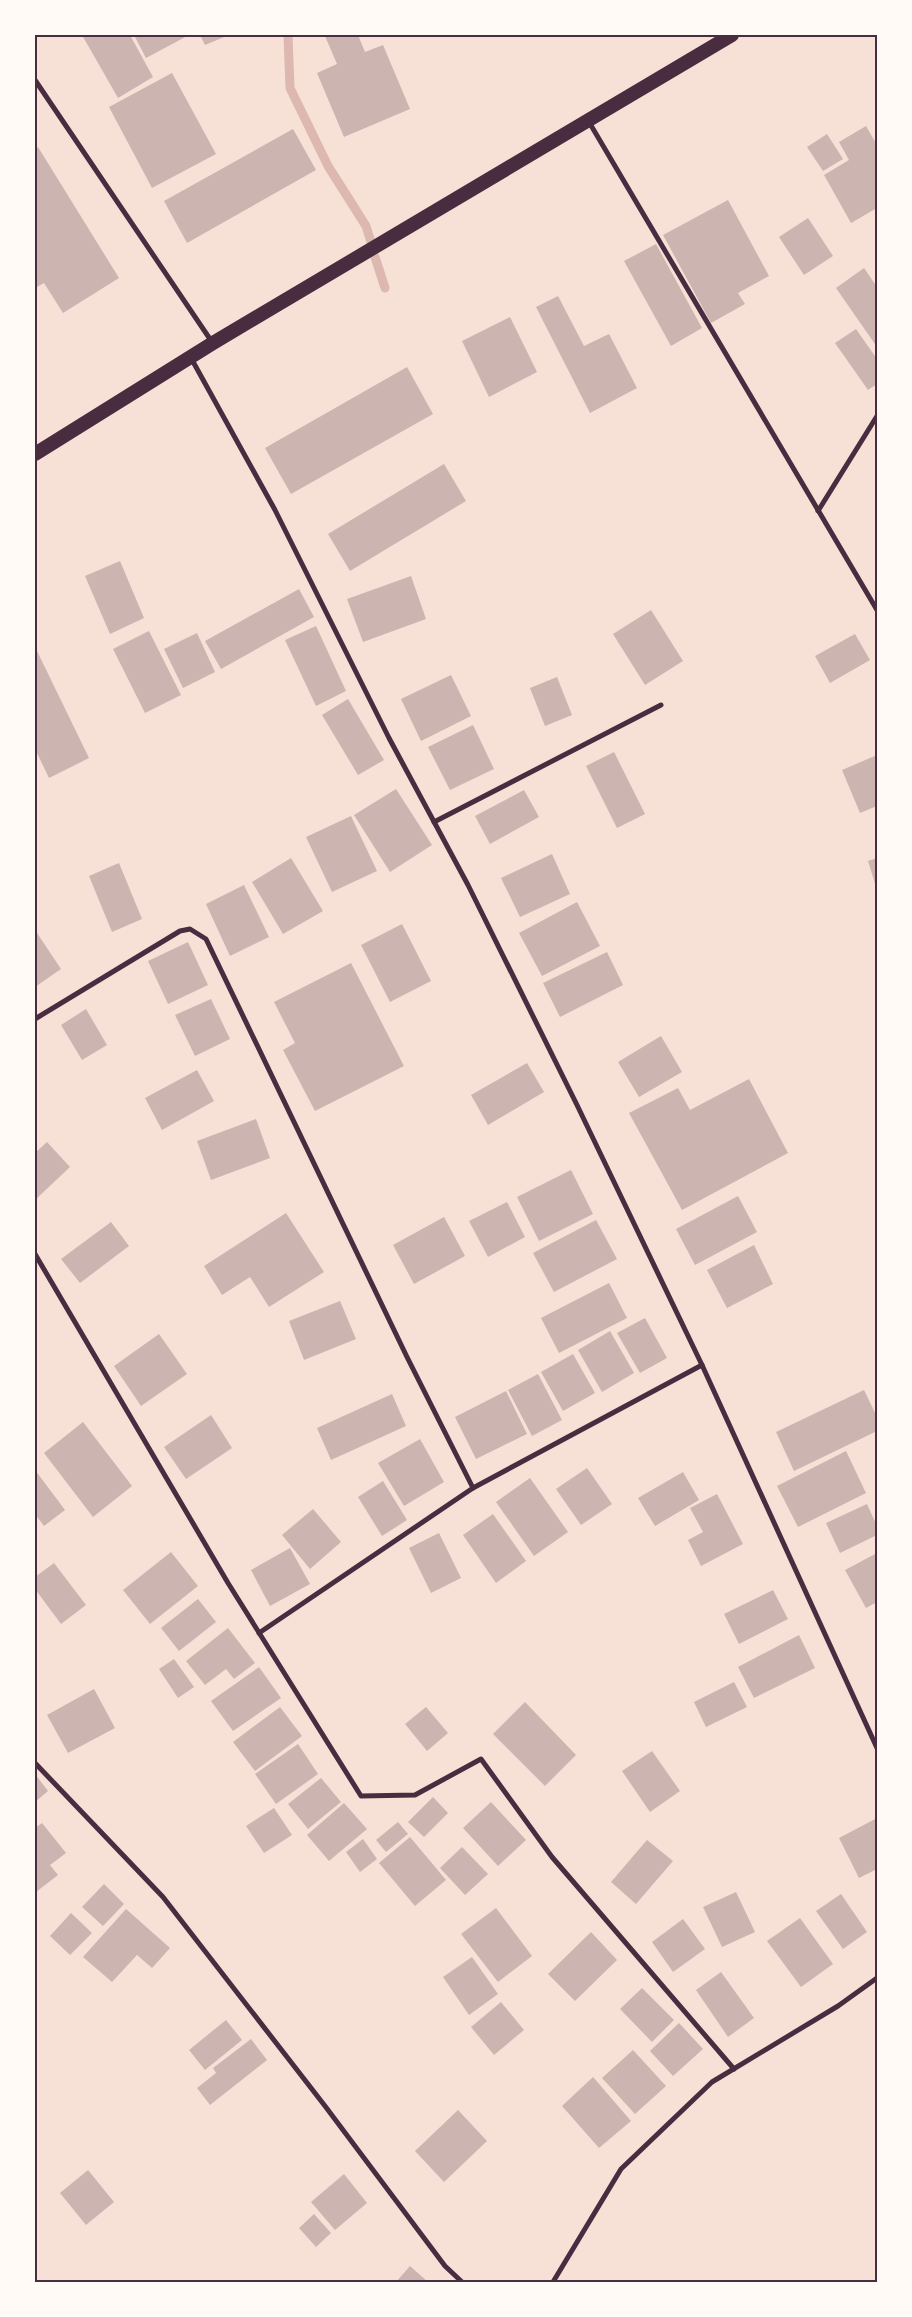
<svg xmlns="http://www.w3.org/2000/svg" width="912" height="2317" font-family="Figtree,sans-serif">
<style>
.lines{fill:none;stroke-linecap:round;stroke-linejoin:round}
.stream{stroke:#dcb8b0;stroke-width:9}
.building{fill:#ccb4b1}
.minor{stroke:#4a2c40;stroke-width:5}
.trunk{stroke:#4a2c40;stroke-width:14}
.neatline{fill:none;stroke:#4a2c40;stroke-width:2}
</style>
<rect width="100%" height="100%" fill="#f7e1d7"/>
<g class="lines">
<g class="stream">
<path d="M 288,35 L 290,88 L 328,166 L 366,226 L 371,242"/>
<path d="M 375,257 L 385,288"/>
</g>
</g>
<g class="building">
<path d="M 82,35 L 130,35 L 153,77 L 118,98 Z"/>
<path d="M 134,35 L 189,35 L 146,58 Z"/>
<path d="M 200,35 L 229,35 L 205,45 Z"/>
<path d="M 358,35 L 365,52 L 383,45 L 410,109 L 344,137 L 317,73 L 337,64 L 325,36 Z"/>
<path d="M 172,73 L 216,154 L 152,188 L 109,107 Z"/>
<path d="M 866,126 L 877,145 L 877,208 L 851,223 L 824,175 L 849,160 L 839,142 Z"/>
<path d="M 293,129 L 316,170 L 187,243 L 164,201 Z"/>
<path d="M 827,134 L 843,159 L 823,171 L 807,147 Z"/>
<path d="M 38,147 L 119,278 L 63,313 L 44,283 L 35,288 L 35,150 Z"/>
<path d="M 728,200 L 769,276 L 738,293 L 745,304 L 711,323 L 663,235 Z"/>
<path d="M 808,218 L 833,256 L 804,275 L 779,237 Z"/>
<path d="M 656,244 L 702,328 L 671,346 L 624,261 Z"/>
<path d="M 864,268 L 877,287 L 877,347 L 836,288 Z"/>
<path d="M 558,296 L 584,346 L 609,334 L 637,388 L 590,413 L 536,307 Z"/>
<path d="M 510,317 L 537,372 L 489,397 L 462,341 Z"/>
<path d="M 856,329 L 877,359 L 877,384 L 868,390 L 835,343 Z"/>
<path d="M 407,367 L 433,414 L 291,494 L 265,448 Z"/>
<path d="M 444,464 L 466,501 L 350,571 L 328,534 Z"/>
<path d="M 120,561 L 144,618 L 110,634 L 85,576 Z"/>
<path d="M 411,576 L 426,619 L 363,642 L 347,599 Z"/>
<path d="M 299,589 L 314,617 L 221,669 L 205,641 Z"/>
<path d="M 651,610 L 683,661 L 645,685 L 613,634 Z"/>
<path d="M 316,626 L 346,691 L 316,706 L 285,640 Z"/>
<path d="M 149,631 L 181,695 L 145,713 L 113,649 Z"/>
<path d="M 197,633 L 215,672 L 183,688 L 164,649 Z"/>
<path d="M 855,634 L 870,660 L 830,683 L 815,656 Z"/>
<path d="M 37,651 L 89,758 L 49,778 L 35,749 L 35,652 Z"/>
<path d="M 451,675 L 471,716 L 421,741 L 401,699 Z"/>
<path d="M 557,677 L 572,715 L 545,726 L 530,688 Z"/>
<path d="M 348,699 L 384,760 L 358,775 L 322,715 Z"/>
<path d="M 473,725 L 494,769 L 450,790 L 428,747 Z"/>
<path d="M 614,752 L 645,814 L 617,828 L 586,766 Z"/>
<path d="M 877,755 L 877,806 L 860,813 L 842,770 Z"/>
<path d="M 396,789 L 432,845 L 390,872 L 354,815 Z"/>
<path d="M 524,790 L 539,817 L 490,844 L 475,816 Z"/>
<path d="M 351,816 L 377,871 L 332,892 L 306,837 Z"/>
<path d="M 552,854 L 570,894 L 520,917 L 501,878 Z"/>
<path d="M 291,858 L 323,911 L 283,934 L 252,882 Z"/>
<path d="M 877,858 L 877,890 L 868,861 Z"/>
<path d="M 119,863 L 142,919 L 112,932 L 89,876 Z"/>
<path d="M 244,885 L 269,937 L 230,956 L 206,904 Z"/>
<path d="M 577,902 L 600,946 L 542,976 L 519,933 Z"/>
<path d="M 402,924 L 431,981 L 390,1002 L 361,945 Z"/>
<path d="M 37,933 L 61,969 L 35,987 L 35,935 Z"/>
<path d="M 188,942 L 208,985 L 168,1004 L 148,961 Z"/>
<path d="M 607,952 L 623,985 L 560,1017 L 543,983 Z"/>
<path d="M 351,963 L 404,1066 L 315,1111 L 283,1050 L 295,1043 L 274,1002 Z"/>
<path d="M 211,999 L 230,1039 L 195,1056 L 175,1015 Z"/>
<path d="M 86,1009 L 107,1045 L 82,1060 L 61,1025 Z"/>
<path d="M 661,1036 L 682,1072 L 639,1097 L 618,1062 Z"/>
<path d="M 527,1063 L 544,1092 L 488,1125 L 471,1095 Z"/>
<path d="M 197,1070 L 214,1101 L 162,1130 L 145,1098 Z"/>
<path d="M 749,1079 L 788,1153 L 682,1210 L 629,1113 L 678,1088 L 690,1110 Z"/>
<path d="M 256,1119 L 270,1158 L 211,1180 L 197,1141 Z"/>
<path d="M 47,1142 L 70,1167 L 35,1200 L 35,1153 Z"/>
<path d="M 571,1170 L 593,1214 L 539,1241 L 517,1197 Z"/>
<path d="M 738,1196 L 757,1232 L 695,1265 L 676,1229 Z"/>
<path d="M 507,1202 L 525,1237 L 488,1257 L 469,1221 Z"/>
<path d="M 286,1213 L 324,1272 L 269,1307 L 250,1277 L 222,1295 L 204,1266 Z"/>
<path d="M 444,1217 L 465,1256 L 414,1284 L 393,1245 Z"/>
<path d="M 596,1220 L 617,1259 L 554,1292 L 533,1253 Z"/>
<path d="M 111,1222 L 129,1246 L 80,1283 L 61,1259 Z"/>
<path d="M 754,1245 L 773,1284 L 727,1308 L 707,1270 Z"/>
<path d="M 609,1283 L 627,1318 L 559,1353 L 541,1318 Z"/>
<path d="M 340,1301 L 356,1339 L 304,1360 L 289,1321 Z"/>
<path d="M 645,1318 L 667,1358 L 640,1373 L 617,1333 Z"/>
<path d="M 610,1331 L 634,1373 L 602,1392 L 578,1350 Z"/>
<path d="M 159,1334 L 187,1374 L 141,1406 L 114,1366 Z"/>
<path d="M 573,1354 L 595,1393 L 563,1411 L 541,1372 Z"/>
<path d="M 538,1374 L 562,1420 L 532,1436 L 508,1390 Z"/>
<path d="M 864,1390 L 877,1417 L 877,1431 L 794,1471 L 776,1432 Z"/>
<path d="M 506,1391 L 527,1434 L 476,1459 L 455,1417 Z"/>
<path d="M 392,1394 L 406,1426 L 331,1460 L 317,1428 Z"/>
<path d="M 211,1415 L 232,1448 L 186,1479 L 164,1447 Z"/>
<path d="M 83,1422 L 132,1486 L 93,1517 L 44,1453 Z"/>
<path d="M 420,1439 L 444,1482 L 404,1506 L 378,1463 Z"/>
<path d="M 846,1451 L 866,1493 L 798,1527 L 777,1486 Z"/>
<path d="M 587,1468 L 612,1504 L 581,1525 L 556,1489 Z"/>
<path d="M 35,1470 L 65,1510 L 44,1526 L 35,1514 Z"/>
<path d="M 683,1472 L 699,1500 L 655,1526 L 638,1498 Z"/>
<path d="M 530,1478 L 568,1532 L 534,1556 L 496,1502 Z"/>
<path d="M 383,1481 L 407,1520 L 382,1536 L 358,1497 Z"/>
<path d="M 717,1494 L 743,1544 L 701,1566 L 688,1540 L 703,1532 L 690,1508 Z"/>
<path d="M 867,1504 L 877,1526 L 877,1535 L 840,1553 L 826,1523 Z"/>
<path d="M 313,1509 L 341,1542 L 310,1569 L 282,1535 Z"/>
<path d="M 493,1514 L 526,1561 L 496,1583 L 463,1535 Z"/>
<path d="M 439,1533 L 461,1578 L 431,1593 L 409,1548 Z"/>
<path d="M 290,1548 L 310,1584 L 270,1606 L 251,1570 Z"/>
<path d="M 171,1552 L 198,1586 L 150,1624 L 123,1590 Z"/>
<path d="M 877,1553 L 877,1602 L 866,1608 L 845,1570 Z"/>
<path d="M 54,1563 L 86,1605 L 61,1624 L 35,1589 L 35,1577 Z"/>
<path d="M 773,1590 L 788,1619 L 739,1644 L 724,1614 Z"/>
<path d="M 198,1599 L 216,1622 L 179,1651 L 161,1628 Z"/>
<path d="M 228,1628 L 255,1663 L 234,1679 L 226,1669 L 205,1685 L 186,1661 Z"/>
<path d="M 799,1635 L 815,1668 L 754,1698 L 738,1667 Z"/>
<path d="M 174,1659 L 194,1687 L 178,1698 L 159,1669 Z"/>
<path d="M 259,1667 L 281,1698 L 233,1731 L 211,1701 Z"/>
<path d="M 734,1682 L 747,1707 L 706,1727 L 694,1702 Z"/>
<path d="M 94,1689 L 115,1728 L 68,1753 L 47,1715 Z"/>
<path d="M 525,1702 L 576,1755 L 545,1786 L 493,1734 Z"/>
<path d="M 280,1707 L 302,1736 L 255,1771 L 233,1742 Z"/>
<path d="M 426,1707 L 448,1733 L 427,1751 L 405,1724 Z"/>
<path d="M 298,1744 L 318,1774 L 276,1804 L 255,1774 Z"/>
<path d="M 652,1751 L 680,1791 L 650,1812 L 622,1771 Z"/>
<path d="M 35,1774 L 48,1791 L 35,1802 Z"/>
<path d="M 321,1778 L 341,1802 L 308,1829 L 288,1804 Z"/>
<path d="M 433,1797 L 448,1813 L 424,1837 L 408,1822 Z"/>
<path d="M 491,1802 L 526,1840 L 498,1866 L 463,1828 Z"/>
<path d="M 344,1803 L 367,1829 L 329,1861 L 307,1835 Z"/>
<path d="M 274,1808 L 292,1835 L 264,1853 L 246,1826 Z"/>
<path d="M 877,1818 L 877,1869 L 859,1878 L 839,1838 Z"/>
<path d="M 398,1822 L 408,1834 L 386,1852 L 376,1840 Z"/>
<path d="M 42,1823 L 66,1853 L 50,1865 L 58,1875 L 36,1892 L 35,1828 Z"/>
<path d="M 410,1837 L 446,1880 L 415,1906 L 379,1863 Z"/>
<path d="M 363,1839 L 377,1859 L 360,1872 L 346,1852 Z"/>
<path d="M 647,1840 L 673,1861 L 636,1904 L 611,1882 Z"/>
<path d="M 462,1847 L 488,1874 L 465,1895 L 440,1868 Z"/>
<path d="M 104,1884 L 124,1904 L 103,1926 L 82,1907 Z"/>
<path d="M 736,1892 L 755,1932 L 722,1947 L 703,1907 Z"/>
<path d="M 841,1894 L 867,1932 L 843,1949 L 816,1911 Z"/>
<path d="M 496,1908 L 532,1956 L 498,1982 L 461,1934 Z"/>
<path d="M 126,1909 L 170,1948 L 152,1968 L 137,1955 L 112,1982 L 83,1957 Z"/>
<path d="M 71,1913 L 92,1933 L 70,1955 L 50,1936 Z"/>
<path d="M 800,1918 L 833,1964 L 801,1987 L 767,1941 Z"/>
<path d="M 683,1919 L 705,1949 L 673,1972 L 652,1942 Z"/>
<path d="M 591,1932 L 617,1960 L 575,2001 L 548,1974 Z"/>
<path d="M 472,1957 L 498,1994 L 469,2015 L 443,1977 Z"/>
<path d="M 721,1972 L 754,2018 L 728,2037 L 696,1990 Z"/>
<path d="M 642,1988 L 674,2020 L 652,2042 L 620,2009 Z"/>
<path d="M 501,2002 L 524,2030 L 494,2055 L 471,2027 Z"/>
<path d="M 226,2020 L 242,2040 L 205,2070 L 189,2050 Z"/>
<path d="M 679,2023 L 703,2049 L 673,2076 L 650,2051 Z"/>
<path d="M 251,2039 L 267,2060 L 210,2105 L 197,2088 L 216,2073 L 213,2068 Z"/>
<path d="M 633,2050 L 666,2086 L 635,2114 L 602,2078 Z"/>
<path d="M 593,2077 L 631,2121 L 599,2148 L 562,2106 Z"/>
<path d="M 458,2110 L 487,2141 L 444,2182 L 415,2151 Z"/>
<path d="M 88,2170 L 114,2202 L 86,2225 L 60,2193 Z"/>
<path d="M 344,2174 L 367,2203 L 335,2230 L 311,2202 Z"/>
<path d="M 314,2214 L 331,2233 L 316,2247 L 299,2228 Z"/>
<path d="M 410,2266 L 428,2282 L 396,2282 Z"/>
</g>
<g class="lines">
<g class="minor">
<path d="M 35,80 L 212,342"/>
<path d="M 589,122 L 877,610"/>
<path d="M 191,358 L 275,510 L 389,738 L 468,885 L 577,1105 L 702,1365 L 877,1748"/>
<path d="M 818,511 L 877,416"/>
<path d="M 434,822 L 661,705"/>
<path d="M 35,1019 L 180,931 L 190,929 L 206,939 L 407,1357 L 473,1488"/>
<path d="M 35,1254 L 228,1583 L 361,1796 L 415,1795 L 481,1759 L 552,1857 L 734,2069"/>
<path d="M 259,1633 L 473,1488 L 702,1365"/>
<path d="M 35,1763 L 163,1897 L 325,2106 L 445,2266 L 462,2282"/>
<path d="M 553,2282 L 621,2169 L 712,2082 L 838,2006 L 877,1978"/>
</g>
<path class="trunk" d="M 35,454 L 213,343 L 732,35"/>
</g>
<rect width="912" height="2317" fill="none" stroke="#fffaf5" stroke-width="72"/>
<rect x="36" y="36" width="840" height="2245" class="neatline"/>
</svg>
